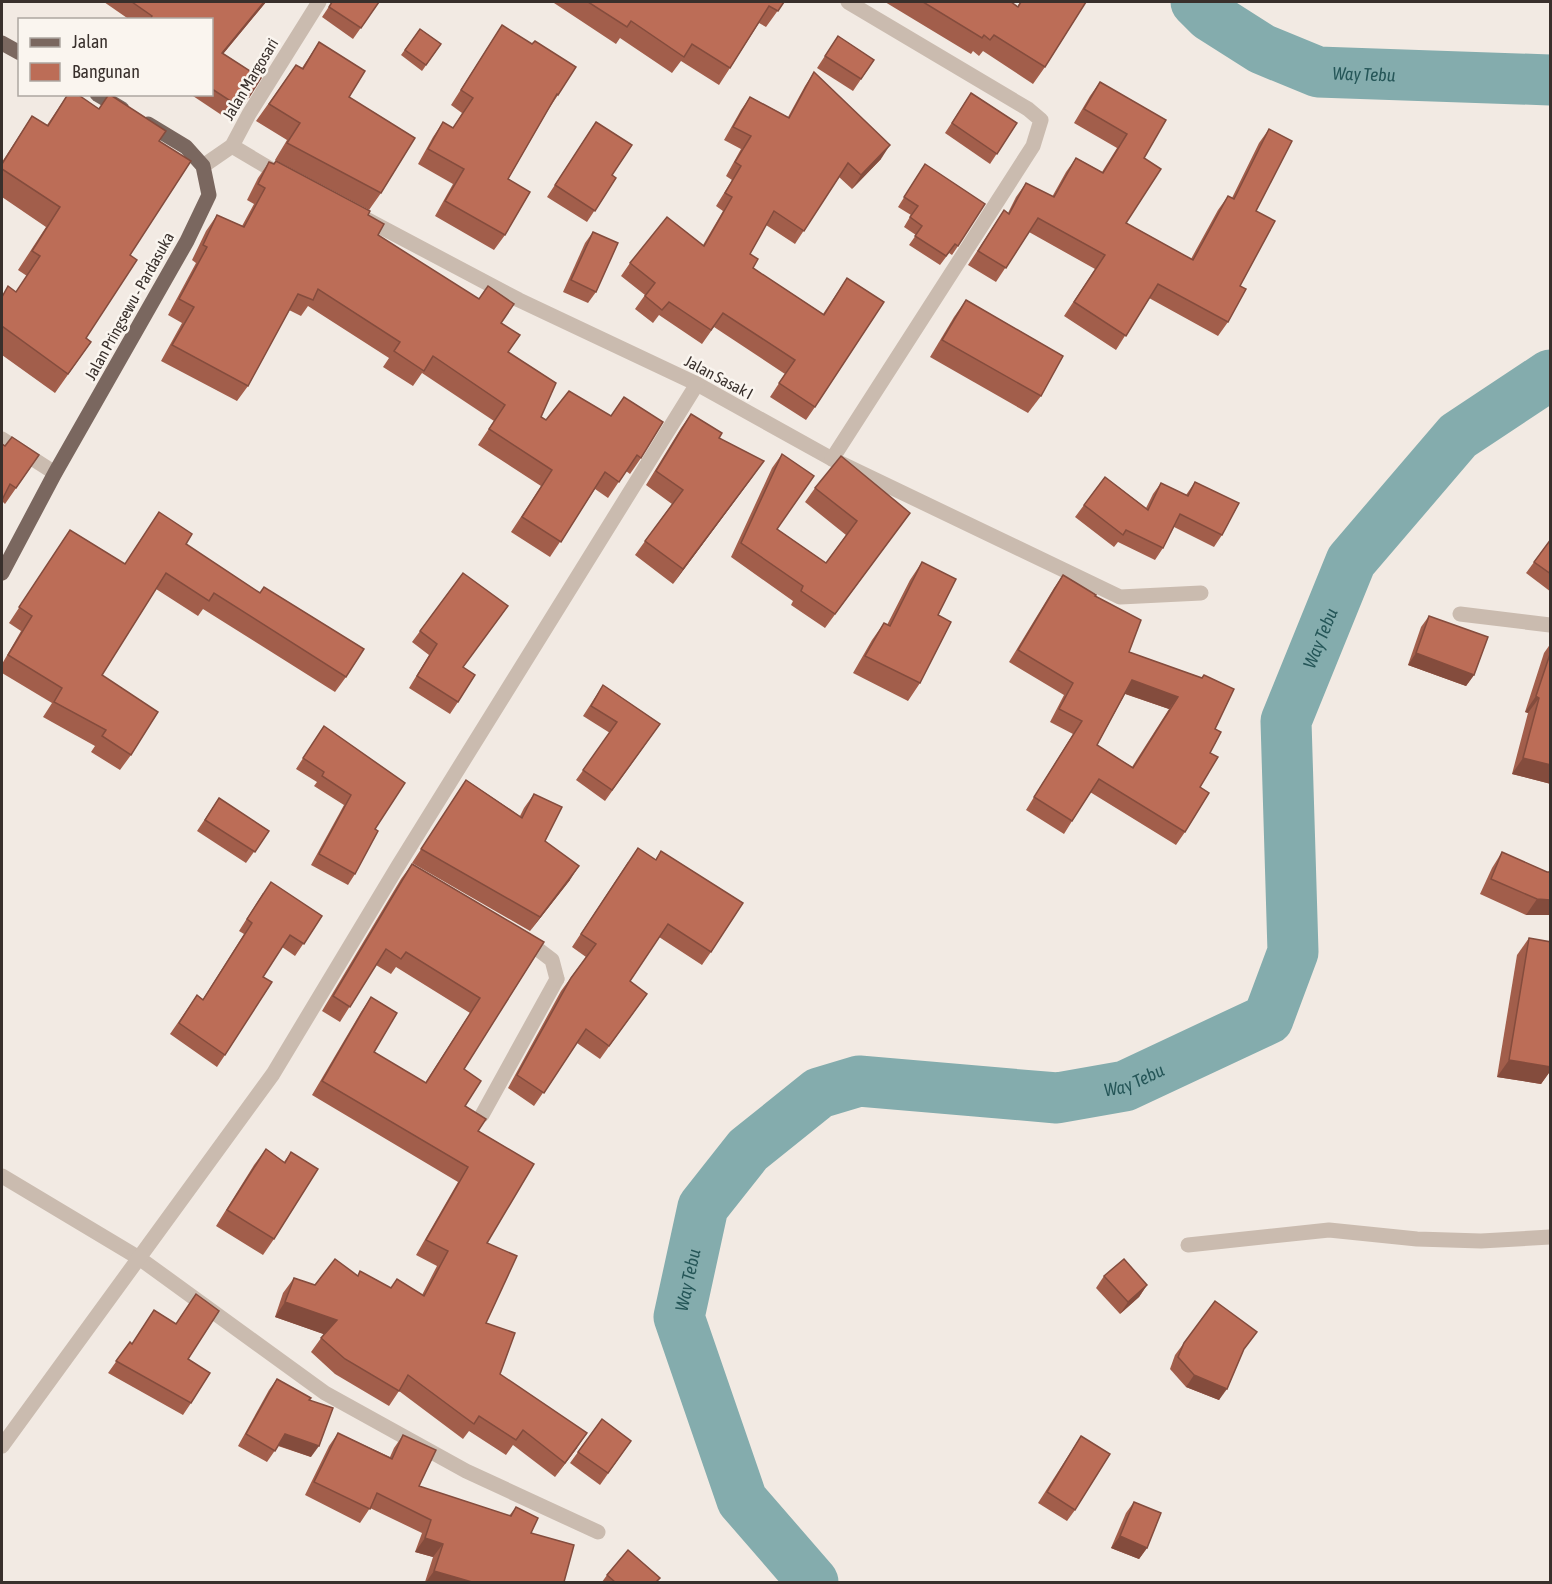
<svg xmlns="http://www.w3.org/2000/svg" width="1552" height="1584" font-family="'Asap Condensed',sans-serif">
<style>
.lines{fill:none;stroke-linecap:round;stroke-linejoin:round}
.river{stroke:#84acad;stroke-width:51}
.service{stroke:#cabbaf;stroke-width:15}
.minor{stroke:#cabbaf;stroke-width:15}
.primary{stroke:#7a675f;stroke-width:15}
.wall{fill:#a25e4b;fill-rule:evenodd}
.shaded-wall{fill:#844c3d}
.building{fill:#bc6d57;stroke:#844c3d;stroke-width:1.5;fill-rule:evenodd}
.labels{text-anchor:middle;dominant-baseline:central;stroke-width:5;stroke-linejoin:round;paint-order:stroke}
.street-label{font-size:16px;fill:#39302c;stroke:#faf5ef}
.water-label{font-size:18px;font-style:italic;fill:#255658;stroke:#faf5ef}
</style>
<rect width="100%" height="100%" fill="#f2eae3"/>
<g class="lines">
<g class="river">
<path id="s1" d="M 1196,2 L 1210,16 L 1262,49 L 1318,72 L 1550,80"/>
<path id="s2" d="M 813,1582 L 742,1500 L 679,1317 L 703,1207 L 748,1150 L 819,1093 L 859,1081 L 1057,1098 L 1125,1086 L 1268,1019 L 1293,952 L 1286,721 L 1351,561 L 1458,436 L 1550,375"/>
</g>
<path class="service" d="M 482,1115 L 557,979"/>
<g class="minor">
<path d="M 232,146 L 284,177"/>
<path d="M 203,166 L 232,146 L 249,114 L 319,2"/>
<path d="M 364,218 L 519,300 L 697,384 L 832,459 L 1120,597 L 1201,593"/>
<path d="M 2,439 L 55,473"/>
<path d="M 832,459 L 1033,146 L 1041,120 L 1028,109 L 848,2"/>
<path d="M 1460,614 L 1550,625"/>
<path d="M 523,938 L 552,960 L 557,979"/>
<path d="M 2,1176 L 139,1258 L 325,1393 L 466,1471 L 598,1532"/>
<path d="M 1188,1245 L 1329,1230 L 1417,1239 L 1481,1241 L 1550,1237"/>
<path d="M 2,1446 L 273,1074 L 398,866 L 697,384"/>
</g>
<g class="primary">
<path d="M 2,43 L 20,53"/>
<path d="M 97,94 L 122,109"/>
<path d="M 2,573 L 55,473 L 187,241 L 209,195 L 203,166 L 186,147 L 148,124"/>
</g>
</g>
<g class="wall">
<path d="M 104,2 L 266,2 L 223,54 L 249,97 L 240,110 L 230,105 L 223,116 L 190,94 L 212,94 L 212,20 L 130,20 Z"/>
<path d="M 332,2 L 379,2 L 353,39 L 322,17 Z"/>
<path d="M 556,2 L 784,2 L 766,27 L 759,23 L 719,85 L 681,61 L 672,73 L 620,38 L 616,44 L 554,3 Z"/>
<path d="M 885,2 L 1011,2 L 1017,7 L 1020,2 L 1086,2 L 1045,67 L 1033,84 L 983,51 L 979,56 L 973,51 L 971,54 Z"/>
<path d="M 502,25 L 558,95 L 548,110 L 508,179 L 505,235 L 494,250 L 435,216 L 453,184 L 418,164 L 433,137 L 443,122 L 453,128 L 462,113 L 451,105 Z"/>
<path d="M 420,29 L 441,44 L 422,71 L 401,55 Z"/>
<path d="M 838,36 L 874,60 L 853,91 L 817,68 Z"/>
<path d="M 319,42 L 349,97 L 381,193 L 369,210 L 275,160 L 287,140 L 256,121 L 296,65 L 302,68 Z"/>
<path d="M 814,72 L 881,159 L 852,189 L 839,177 L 795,244 L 766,225 L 750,254 L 753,268 L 823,314 L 847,278 L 815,407 L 806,420 L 770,397 L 785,374 L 714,327 L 702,344 L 659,315 L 653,323 L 635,309 L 645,295 L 621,276 L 630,263 L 703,245 L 723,211 L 716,206 L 732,180 L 726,176 L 741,149 L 724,140 L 741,110 L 750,97 L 788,117 L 805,86 Z"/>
<path d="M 1100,82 L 1144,158 L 1126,223 L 1191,259 L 1218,210 L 1228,196 L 1232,198 L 1259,143 L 1269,129 L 1256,211 L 1240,286 L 1228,322 L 1218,336 L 1149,298 L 1116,350 L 1064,316 L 1095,269 L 1029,232 L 996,282 L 968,265 L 1004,210 L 1008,213 L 1016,197 L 1026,183 L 1052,197 L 1066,172 L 1076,158 L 1102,172 L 1117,148 L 1074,123 L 1090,96 Z"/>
<path d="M 971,93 L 1017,123 L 990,164 L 945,133 Z"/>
<path d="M 68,94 L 99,109 L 109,94 L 159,141 L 130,255 L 86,338 L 91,342 L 55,393 L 2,355 L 2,296 L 16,292 L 27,276 L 18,270 L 46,227 L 2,197 L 2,162 L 32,116 L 47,125 Z"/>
<path d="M 596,122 L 612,175 L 616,178 L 587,222 L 547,197 Z"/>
<path d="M 269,162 L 368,215 L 378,235 L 501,323 L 508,352 L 541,417 L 546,420 L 611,416 L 624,397 L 641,458 L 630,474 L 626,471 L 608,498 L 595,489 L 550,557 L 511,532 L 541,486 L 478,445 L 494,421 L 422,373 L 413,386 L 383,367 L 389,358 L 308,306 L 301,316 L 289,310 L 248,386 L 237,401 L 161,361 L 182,323 L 168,315 L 196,263 L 192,260 L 206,231 L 217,215 L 242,226 L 254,204 L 247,200 L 258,178 Z"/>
<path d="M 925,164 L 958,246 L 952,255 L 949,253 L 940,265 L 909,245 L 916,235 L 904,227 L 911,215 L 898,207 Z"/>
<path d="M 593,232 L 596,292 L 588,303 L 563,292 L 585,243 Z"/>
<path d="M 966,300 L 1041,396 L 1028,413 L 930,357 L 954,317 Z"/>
<path d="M 691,414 L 719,438 L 754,475 L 673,584 L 635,555 L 672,504 L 646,485 L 681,428 Z"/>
<path d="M 2,444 L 5,446 L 39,455 L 5,504 L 2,501 Z"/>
<path d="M 782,454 L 777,529 L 826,563 L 846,535 L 805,502 L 815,488 L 910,513 L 825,628 L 791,605 L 793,601 L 731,557 L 772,468 Z"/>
<path d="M 1105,477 L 1146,508 L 1153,494 L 1161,483 L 1186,495 L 1195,482 L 1222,535 L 1214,547 L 1174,527 L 1163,548 L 1155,560 L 1118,542 L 1114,547 L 1075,517 Z"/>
<path d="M 70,530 L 124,564 L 186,544 L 346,677 L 335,692 L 203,609 L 198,616 L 156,589 L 102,675 L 131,755 L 120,770 L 91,752 L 95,746 L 43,717 L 52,703 L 2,673 L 2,664 L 21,631 L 9,623 Z"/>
<path d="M 1551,539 L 1551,592 L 1526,573 Z"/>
<path d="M 922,562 L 938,615 L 920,683 L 908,701 L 853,673 L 872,640 L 884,623 L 887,625 L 910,580 Z"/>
<path d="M 463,573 L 463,668 L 458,702 L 450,714 L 409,688 L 429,655 L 412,642 Z"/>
<path d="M 1063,575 L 1095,596 L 1129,652 L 1202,678 L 1204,675 L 1215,729 L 1210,753 L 1185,832 L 1176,845 L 1090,792 L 1064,834 L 1026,810 L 1073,734 L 1050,722 L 1064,695 L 1009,662 L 1054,588 ZM 1125,694 L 1169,709 L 1132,767 L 1097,745 Z"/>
<path d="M 1429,616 L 1474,675 L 1466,686 L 1408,665 L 1421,627 Z"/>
<path d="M 1551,643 L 1551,784 L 1512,774 L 1528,713 L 1525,712 L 1544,653 Z"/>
<path d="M 603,685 L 660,724 L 605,801 L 576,780 L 610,733 L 583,716 Z"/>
<path d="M 324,726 L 375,829 L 355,874 L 348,885 L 311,865 L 344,805 L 314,786 L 317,782 L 296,769 Z"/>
<path d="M 466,780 L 520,816 L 524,808 L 534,794 L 545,841 L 570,880 L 530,931 L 412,863 Z"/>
<path d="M 219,798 L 269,831 L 246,863 L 197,831 Z"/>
<path d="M 661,851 L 711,952 L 702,965 L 659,937 L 630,981 L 647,994 L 600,1059 L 577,1043 L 534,1106 L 508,1088 L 561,991 L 586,957 L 572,947 L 628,862 L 655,860 Z"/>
<path d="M 1502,852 L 1547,872 L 1551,915 L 1526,915 L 1480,894 L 1492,868 Z"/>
<path d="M 412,864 L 544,942 L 464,1069 L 465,1106 L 478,1131 L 487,1243 L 486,1323 L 500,1374 L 577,1448 L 555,1477 L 513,1445 L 506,1455 L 469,1431 L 463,1439 L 399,1391 L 389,1406 L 335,1374 L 311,1352 L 324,1334 L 275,1317 L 283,1293 L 294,1278 L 315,1285 L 358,1275 L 360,1271 L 391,1288 L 422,1295 L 437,1266 L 416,1255 L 458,1182 L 312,1095 L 361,1012 L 371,997 L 374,1052 L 425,1083 L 470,1013 L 396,967 L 391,974 L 376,965 L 340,1022 L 322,1011 L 401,879 Z"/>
<path d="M 263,893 L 322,916 L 295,956 L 282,947 L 263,977 L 225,1055 L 217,1067 L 170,1034 L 197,995 L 203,999 L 244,934 L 239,931 Z"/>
<path d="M 1529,938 L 1551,942 L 1551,1070 L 1541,1084 L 1497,1077 L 1517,955 Z"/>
<path d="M 266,1149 L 284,1162 L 291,1152 L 274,1239 L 263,1255 L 216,1226 L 254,1165 Z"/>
<path d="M 1104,1276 L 1147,1285 L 1139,1297 L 1120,1314 L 1096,1288 Z"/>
<path d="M 196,1294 L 188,1359 L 191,1403 L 183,1415 L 108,1373 L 130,1342 L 132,1344 L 154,1310 L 176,1324 Z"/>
<path d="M 1184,1343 L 1243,1351 L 1219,1400 L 1186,1387 L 1170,1369 L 1175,1355 Z"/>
<path d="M 277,1379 L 310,1400 L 311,1457 L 278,1446 L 267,1462 L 238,1446 L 269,1390 Z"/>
<path d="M 602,1419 L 631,1441 L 600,1485 L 570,1463 Z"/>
<path d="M 338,1433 L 390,1457 L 394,1448 L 403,1435 L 419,1486 L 509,1516 L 516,1507 L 531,1533 L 564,1582 L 425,1582 L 433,1557 L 415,1552 L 422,1533 L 370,1508 L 360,1523 L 305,1495 L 329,1446 Z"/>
<path d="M 1081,1436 L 1075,1510 L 1067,1521 L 1038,1503 Z"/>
<path d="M 1134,1502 L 1147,1548 L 1139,1559 L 1111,1548 L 1126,1513 Z"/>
<path d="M 607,1575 L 660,1578 L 657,1582 L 602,1582 Z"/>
</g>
<g class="shaded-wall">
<path d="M 264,2 L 266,2 L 213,66 L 222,53 Z"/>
<path d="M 890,145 L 881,159 L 852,189 L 861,175 Z"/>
<path d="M 764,461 L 754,475 L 673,584 L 683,569 Z"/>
<path d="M 1416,653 L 1474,675 L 1466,686 L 1408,665 Z"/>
<path d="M 1132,680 L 1178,697 L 1169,709 L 1123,693 Z"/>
<path d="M 1536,696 L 1539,698 L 1528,713 L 1525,712 Z"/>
<path d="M 1523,758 L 1551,765 L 1551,784 L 1512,774 Z"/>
<path d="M 579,866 L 570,880 L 530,931 L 540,917 Z"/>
<path d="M 1537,899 L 1551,900 L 1551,915 L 1526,915 Z"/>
<path d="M 1509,1060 L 1551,1067 L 1551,1070 L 1541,1084 L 1497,1077 Z"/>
<path d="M 1147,1285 L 1139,1297 L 1120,1314 L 1128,1302 Z"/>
<path d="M 285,1302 L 337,1320 L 326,1335 L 275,1317 Z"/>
<path d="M 1194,1375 L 1227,1389 L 1219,1400 L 1186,1387 Z"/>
<path d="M 587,1433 L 577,1448 L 555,1477 L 565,1463 Z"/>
<path d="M 285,1434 L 319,1446 L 311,1457 L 277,1445 Z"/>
<path d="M 1120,1536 L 1147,1548 L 1139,1559 L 1111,1548 Z"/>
<path d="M 425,1538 L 443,1544 L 433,1557 L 415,1552 Z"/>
<path d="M 434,1571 L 472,1582 L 426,1582 Z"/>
</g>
<g class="building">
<path d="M 132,2 L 264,2 L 222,53 L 261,78 L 249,97 L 239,91 L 232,102 L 212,89 L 212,20 L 150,20 L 152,16 Z"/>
<path d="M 332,2 L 379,2 L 361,28 L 329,7 Z"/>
<path d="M 588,2 L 784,2 L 778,11 L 769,6 L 730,68 L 692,44 L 684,57 L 631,21 L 627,27 Z"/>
<path d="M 923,2 L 1011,2 L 1018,7 L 1021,2 L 1086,2 L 1045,67 L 994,35 L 990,40 L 984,35 L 982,38 Z"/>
<path d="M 502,25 L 532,44 L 535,41 L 576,67 L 558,95 L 557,94 L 508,179 L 530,192 L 505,235 L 445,201 L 464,169 L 428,149 L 443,122 L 453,128 L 473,98 L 461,90 Z"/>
<path d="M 420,29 L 441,44 L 426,65 L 405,50 Z"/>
<path d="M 838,36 L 874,60 L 861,79 L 825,56 Z"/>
<path d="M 319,42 L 365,71 L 349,97 L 415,138 L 381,193 L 287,143 L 300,123 L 269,104 L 296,65 L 303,69 Z"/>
<path d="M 814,72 L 890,145 L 861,175 L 848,163 L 804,231 L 774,211 L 750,254 L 758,259 L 753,268 L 824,315 L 847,278 L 884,302 L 815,407 L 779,383 L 795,360 L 723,313 L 711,330 L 669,302 L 662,310 L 645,296 L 655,283 L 630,263 L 667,217 L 704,246 L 732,197 L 725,193 L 741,166 L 735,162 L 751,136 L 733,127 L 750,97 L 789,118 Z"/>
<path d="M 1100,82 L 1166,120 L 1144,158 L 1161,169 L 1126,223 L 1193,260 L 1228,196 L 1234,199 L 1269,129 L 1292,141 L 1256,211 L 1275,221 L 1240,286 L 1246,289 L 1228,322 L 1158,284 L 1126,336 L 1074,302 L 1105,255 L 1038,218 L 1006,268 L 978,251 L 1004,210 L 1009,214 L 1026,183 L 1054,197 L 1076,158 L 1103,173 L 1127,134 L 1084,109 Z"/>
<path d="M 971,93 L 1017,123 L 997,154 L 952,123 Z"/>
<path d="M 68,94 L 77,94 L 99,109 L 109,94 L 166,131 L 159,141 L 191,161 L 130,255 L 137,260 L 86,338 L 91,342 L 68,374 L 2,326 L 2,297 L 8,286 L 16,292 L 40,256 L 32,251 L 60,207 L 2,169 L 2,164 L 32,116 L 48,126 Z"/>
<path d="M 596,122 L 632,145 L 612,175 L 616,178 L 595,211 L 555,185 Z"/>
<path d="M 276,161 L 370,211 L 368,215 L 384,224 L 378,235 L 479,299 L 488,286 L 514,304 L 501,323 L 520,335 L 508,352 L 556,383 L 541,417 L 546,420 L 569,391 L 611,416 L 624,397 L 663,422 L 641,458 L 637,455 L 619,482 L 605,472 L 561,542 L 522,517 L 552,470 L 489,429 L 505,405 L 433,356 L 424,371 L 394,351 L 400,342 L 318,289 L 313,300 L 298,294 L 248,386 L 172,345 L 194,307 L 179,299 L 207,247 L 203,245 L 217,215 L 244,227 L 265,188 L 258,184 L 269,162 L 274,164 Z"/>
<path d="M 925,164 L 985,204 L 958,246 L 955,244 L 946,256 L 915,236 L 922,226 L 910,217 L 918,206 L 904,197 Z"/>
<path d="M 593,232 L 618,243 L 596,292 L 571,280 Z"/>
<path d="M 966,300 L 1063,356 L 1041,396 L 942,340 Z"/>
<path d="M 691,414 L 722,433 L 719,438 L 764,461 L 683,569 L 645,541 L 683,490 L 656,471 Z"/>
<path d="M 12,437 L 39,455 L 16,488 L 10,484 L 2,500 L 2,444 L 5,446 Z"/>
<path d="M 782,454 L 814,476 L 777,529 L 826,563 L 857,521 L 815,488 L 841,456 L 910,513 L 835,614 L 801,591 L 803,586 L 741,543 Z"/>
<path d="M 1105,477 L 1148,510 L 1161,483 L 1188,496 L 1195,482 L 1239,503 L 1222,535 L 1180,514 L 1163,548 L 1126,530 L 1123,535 L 1084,505 Z"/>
<path d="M 159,512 L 192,534 L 186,544 L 260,593 L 264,587 L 364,649 L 346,677 L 214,593 L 209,601 L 166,573 L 102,675 L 158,712 L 131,755 L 102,736 L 106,730 L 54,702 L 62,688 L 8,655 L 32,616 L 19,607 L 70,530 L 125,564 Z"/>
<path d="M 1551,539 L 1551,574 L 1534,562 Z"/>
<path d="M 922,562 L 956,579 L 938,615 L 951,622 L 920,683 L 865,656 L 884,623 L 890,626 Z"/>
<path d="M 463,573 L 508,606 L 463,667 L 475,675 L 458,702 L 417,676 L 437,644 L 420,631 Z"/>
<path d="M 1063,575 L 1096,595 L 1095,596 L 1141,620 L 1129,652 L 1202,678 L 1204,675 L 1234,689 L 1215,729 L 1221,732 L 1210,753 L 1218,757 L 1200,787 L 1209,793 L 1185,832 L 1099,779 L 1072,821 L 1034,797 L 1082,721 L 1059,709 L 1073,683 L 1018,650 ZM 1132,680 L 1178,697 L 1133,768 L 1097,745 Z"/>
<path d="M 1429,616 L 1488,637 L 1474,675 L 1416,653 Z"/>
<path d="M 1551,651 L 1551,765 L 1523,758 L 1539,698 L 1536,696 Z"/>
<path d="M 603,685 L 660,724 L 612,790 L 583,770 L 617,722 L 591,706 Z"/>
<path d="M 324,726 L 405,783 L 375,829 L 378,831 L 355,874 L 319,854 L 351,795 L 322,776 L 324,772 L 303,758 Z"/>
<path d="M 466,780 L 522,818 L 534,794 L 562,807 L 545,841 L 579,866 L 540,917 L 421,849 Z"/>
<path d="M 219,798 L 269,831 L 255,852 L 205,820 Z"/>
<path d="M 638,848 L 656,860 L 661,851 L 743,903 L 711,952 L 668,924 L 630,981 L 647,994 L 609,1046 L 586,1029 L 544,1093 L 517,1075 L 571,978 L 596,944 L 581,934 Z"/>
<path d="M 1502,852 L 1547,872 L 1551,872 L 1551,900 L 1537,899 L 1491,879 Z"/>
<path d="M 412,864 L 544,942 L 464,1069 L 481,1081 L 465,1106 L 486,1119 L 478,1131 L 534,1164 L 487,1243 L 517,1256 L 486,1323 L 515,1333 L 500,1374 L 587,1433 L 565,1463 L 523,1430 L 516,1440 L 479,1416 L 474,1424 L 408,1375 L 399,1391 L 345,1359 L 321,1338 L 337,1320 L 285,1302 L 294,1278 L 315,1285 L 335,1259 L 358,1276 L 360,1271 L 391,1288 L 397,1279 L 424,1296 L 448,1251 L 426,1240 L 468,1167 L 322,1081 L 371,997 L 397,1013 L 374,1052 L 426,1083 L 480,998 L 406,952 L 401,959 L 386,949 L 350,1007 L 333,996 Z"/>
<path d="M 271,882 L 322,916 L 304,944 L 290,935 L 263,977 L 272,982 L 225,1055 L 179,1023 L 197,995 L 203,1000 L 252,923 L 247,919 Z"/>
<path d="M 1529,938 L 1551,942 L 1551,1067 L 1509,1060 Z"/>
<path d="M 266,1149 L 285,1163 L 291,1152 L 318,1169 L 274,1239 L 227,1210 Z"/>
<path d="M 1124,1259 L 1147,1285 L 1128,1302 L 1104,1276 Z"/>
<path d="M 196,1294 L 219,1311 L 188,1359 L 210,1373 L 191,1403 L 116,1361 L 130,1342 L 132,1344 L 154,1310 L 176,1324 Z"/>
<path d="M 1215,1301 L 1257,1332 L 1244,1349 L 1227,1389 L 1194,1375 L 1178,1357 L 1184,1343 Z"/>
<path d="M 277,1379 L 311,1398 L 309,1400 L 333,1408 L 319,1446 L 285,1434 L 275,1451 L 246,1434 Z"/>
<path d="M 602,1419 L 631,1441 L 608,1473 L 578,1452 Z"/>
<path d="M 338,1433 L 392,1459 L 403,1435 L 436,1450 L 419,1486 L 511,1516 L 516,1507 L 538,1518 L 531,1533 L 574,1545 L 564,1582 L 472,1582 L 434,1571 L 443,1544 L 425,1538 L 431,1520 L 377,1493 L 370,1509 L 314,1482 Z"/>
<path d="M 1081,1436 L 1110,1454 L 1075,1510 L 1047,1492 Z"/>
<path d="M 1134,1502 L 1161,1513 L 1147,1548 L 1120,1536 Z"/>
<path d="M 628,1550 L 660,1578 L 656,1582 L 615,1582 L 607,1575 Z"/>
</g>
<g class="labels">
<g class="street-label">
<text transform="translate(250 79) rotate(-59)">Jalan Margosari</text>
<text transform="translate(129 306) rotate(-61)">Jalan Pringsewu - Pardasuka</text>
<text transform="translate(719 377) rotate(28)">Jalan Sasak I</text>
</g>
<g class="water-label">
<text stroke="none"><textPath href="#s1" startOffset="188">Way Tebu</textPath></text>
<text stroke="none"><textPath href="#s2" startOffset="1438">Way Tebu</textPath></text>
<text stroke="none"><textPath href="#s2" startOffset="898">Way Tebu</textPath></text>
<text stroke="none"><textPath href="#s2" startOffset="340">Way Tebu</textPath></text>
</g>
</g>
<rect width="1552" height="1584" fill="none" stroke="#39302c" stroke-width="6"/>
<rect x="18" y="18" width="195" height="78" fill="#faf5ef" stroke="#ada6a1" stroke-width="1.5"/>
<rect x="30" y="38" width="30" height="9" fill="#7a675f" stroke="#ada6a1" stroke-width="1.5"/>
<text x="72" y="48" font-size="18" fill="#39302c">Jalan</text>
<rect x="30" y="63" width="30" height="18" fill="#bc6d57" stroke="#ada6a1" stroke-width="1.5"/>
<text x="72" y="78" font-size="18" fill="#39302c">Bangunan</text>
</svg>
